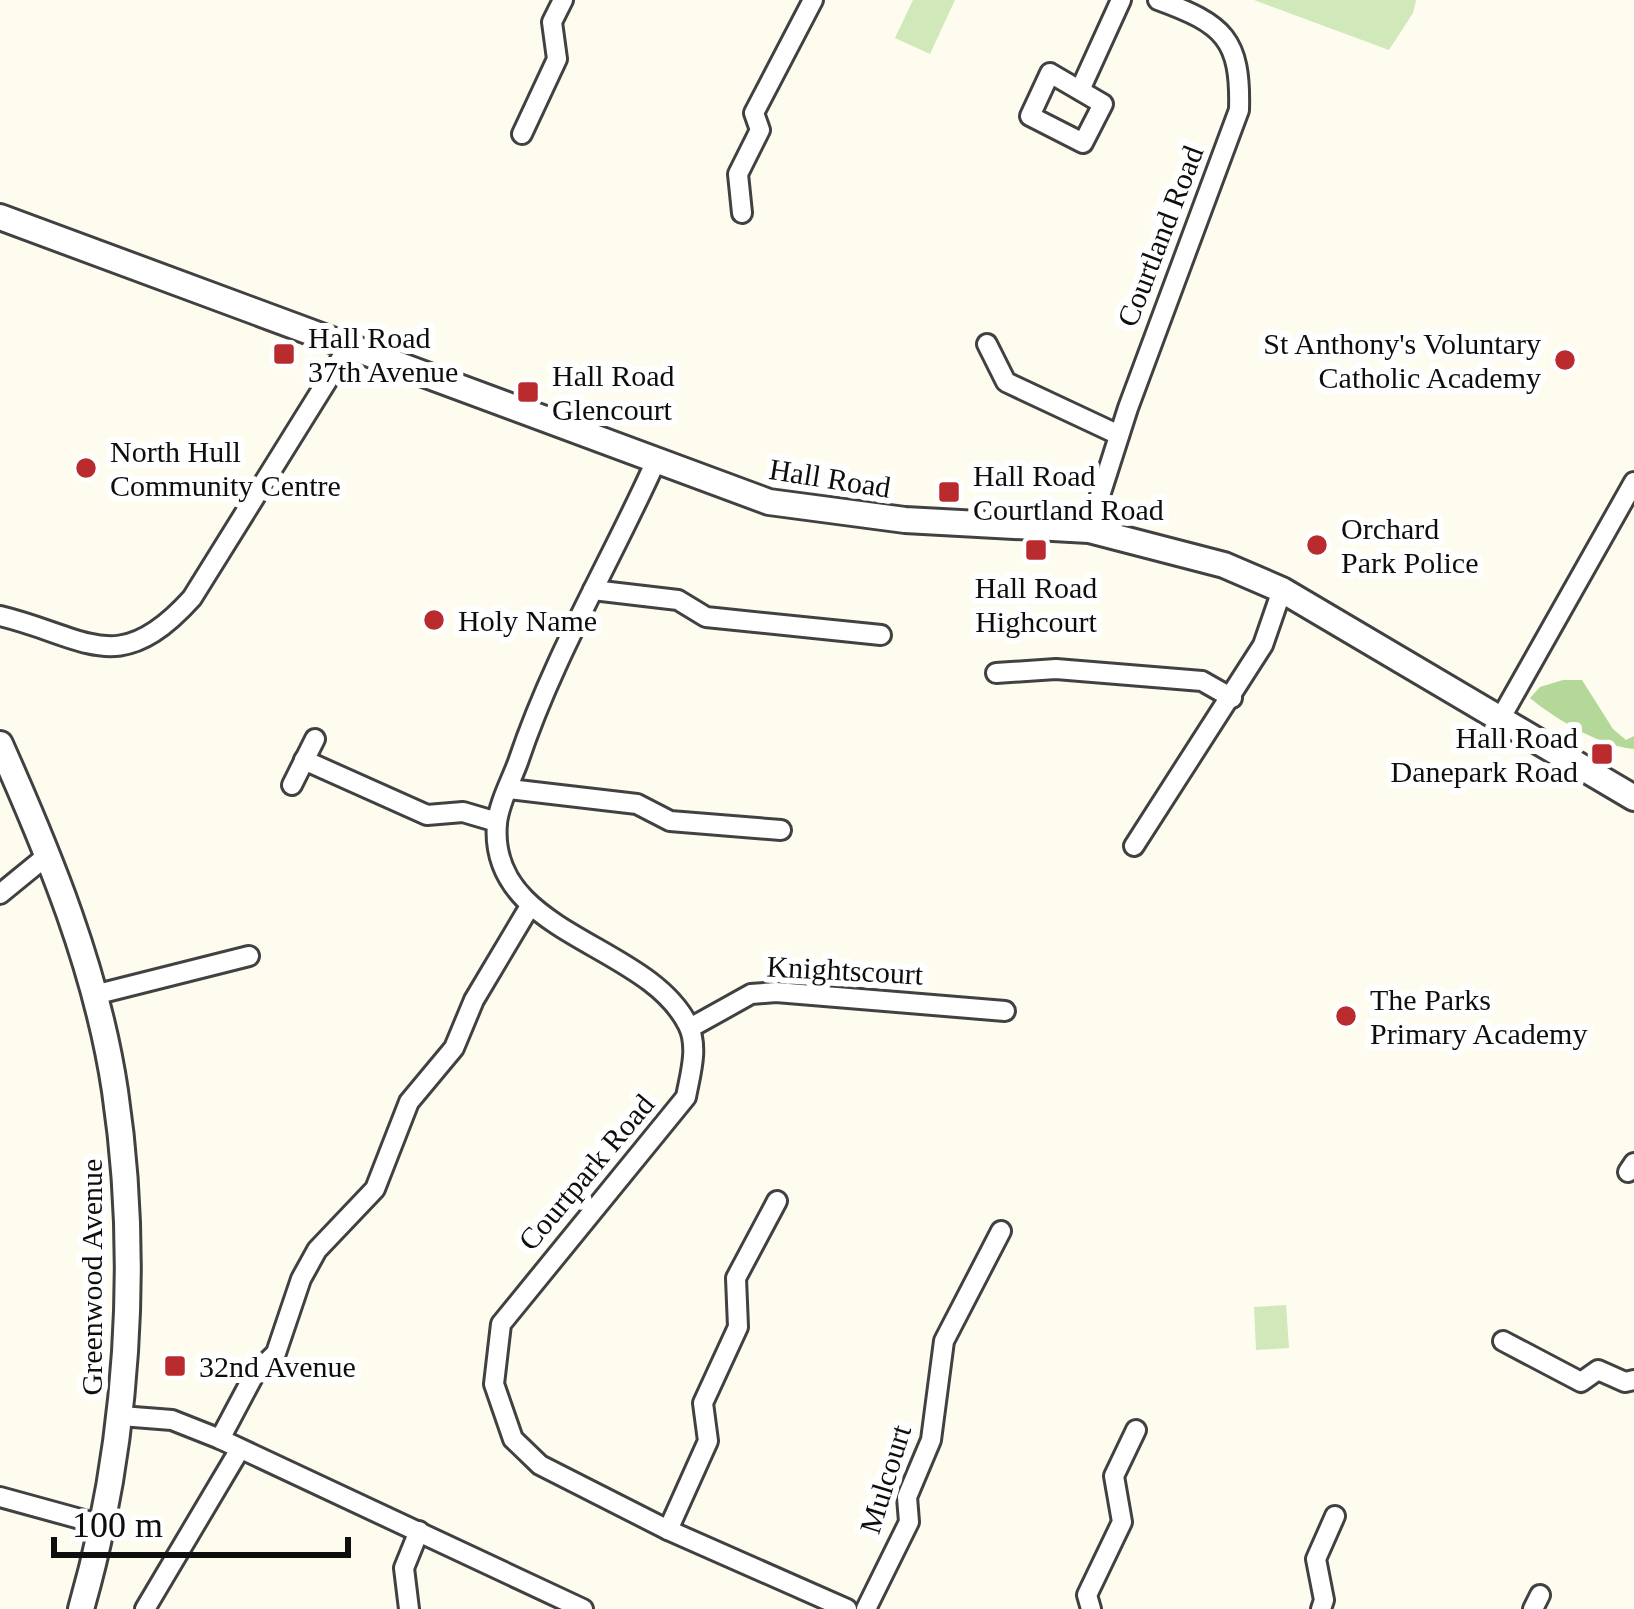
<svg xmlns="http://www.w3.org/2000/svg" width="1634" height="1609" font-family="Georgia,serif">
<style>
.green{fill:#d0e8ba}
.forest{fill:#b3d89a}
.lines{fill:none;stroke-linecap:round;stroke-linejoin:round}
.minor-casing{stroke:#414141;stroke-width:24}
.tertiary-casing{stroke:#414141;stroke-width:30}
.minor{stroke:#fff;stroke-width:18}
.tertiary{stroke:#fff;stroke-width:24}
.poi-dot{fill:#b92b2c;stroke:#fff;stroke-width:4.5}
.labels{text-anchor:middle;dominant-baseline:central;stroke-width:12;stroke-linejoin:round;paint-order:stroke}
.street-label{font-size:30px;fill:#0e0e0e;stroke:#fff}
.poi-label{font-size:30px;fill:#0e0e0e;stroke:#fff;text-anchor:start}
</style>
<rect width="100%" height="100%" fill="#fefcef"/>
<g class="green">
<path d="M 913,0 L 955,0 L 930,54 L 895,38 Z"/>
<path d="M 1254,0 L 1416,0 L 1413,13 L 1389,50 Z"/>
<path d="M 1286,1305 L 1289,1348 L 1256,1350 L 1254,1307 Z"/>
</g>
<path class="forest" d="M 1563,680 L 1582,680 L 1613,729 L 1626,740 L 1634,736 L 1634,749 C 1602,747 1555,719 1530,698 L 1540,687 Z"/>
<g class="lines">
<defs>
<g id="minor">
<path d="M 1050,73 L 1103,104 L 1083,143 L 1030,116 Z"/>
<path d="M 1080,90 L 1121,0"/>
<path d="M 522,134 L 557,59 L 552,22 L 563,0"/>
<path d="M 742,213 L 738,174 L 760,130 L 754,113 L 813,0"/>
<path d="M 987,344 L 1006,382 L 1119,435"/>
<path d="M 655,463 C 610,563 553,657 518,762 C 511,781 499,803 497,823 C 487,935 647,942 688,1025 C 699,1047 690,1075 686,1097 L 501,1324 L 494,1384 L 513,1439 L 540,1465 L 668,1530 L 847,1609"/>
<path d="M 1089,530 L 1128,408 L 1239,110 C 1241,39 1224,24 1158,0"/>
<path d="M 593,590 L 678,600 L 706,617 L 881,635"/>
<path d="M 0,616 C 87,637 118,680 192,598 L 347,349"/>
<path d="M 996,673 L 1056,669 L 1202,681 L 1232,698"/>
<path d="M 1499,721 L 1634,482"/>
<path d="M 304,760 L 427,815 L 463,812 L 497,822"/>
<path d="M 292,785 L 315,739"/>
<path d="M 509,789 L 637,804 L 670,821 L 781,830"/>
<path d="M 1134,846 L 1263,645 L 1282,590"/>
<path d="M 0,894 L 49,854"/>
<path d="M 94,995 L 249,956"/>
<path d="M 690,1028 L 751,994 L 776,992 L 1005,1011"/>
<path d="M 1628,1172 L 1634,1163"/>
<path d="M 1503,1341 L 1581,1382 L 1598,1370 L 1625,1382 L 1634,1380"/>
<path d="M 121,1416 L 172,1420 L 220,1439 L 583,1609"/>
<path d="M 220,1439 L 254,1375 L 276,1353 L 301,1279 L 317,1250 L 375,1189 L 409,1102 L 454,1048 L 474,1000 L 530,906"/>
<path d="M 0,1497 L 102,1525"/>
<path d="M 668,1530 L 708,1441 L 703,1403 L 738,1327 L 736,1278 L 777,1201"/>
<path d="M 145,1609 L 240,1449"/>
<path d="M 409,1609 L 404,1568 L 419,1531"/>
<path d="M 866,1609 L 909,1522 L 907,1497 L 931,1440 L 944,1341 L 1001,1231"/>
<path d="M 1091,1609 L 1087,1595 L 1122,1522 L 1114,1476 L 1136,1430"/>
<path d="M 1321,1609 L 1324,1600 L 1316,1559 L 1335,1516"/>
<path d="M 1533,1609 L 1540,1595"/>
</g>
<g id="tertiary">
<path d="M 0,217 L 769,502 L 905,520 L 1089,530 L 1224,565 L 1282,590 L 1634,798"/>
<path d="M 0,744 C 49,854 97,970 115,1091 C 140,1259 128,1446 81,1609"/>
</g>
</defs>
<use href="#minor" class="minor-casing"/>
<use href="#tertiary" class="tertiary-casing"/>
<use href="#minor" class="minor"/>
<use href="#tertiary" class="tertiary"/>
</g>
<g class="poi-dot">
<rect x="272" y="342" width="24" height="24" rx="6"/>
<circle cx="1565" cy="360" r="12"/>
<rect x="516" y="380" width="24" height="24" rx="6"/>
<circle cx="86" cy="468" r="12"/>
<rect x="937" y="480" width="24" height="24" rx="6"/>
<circle cx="1317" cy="545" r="12"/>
<rect x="1024" y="538" width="24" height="24" rx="6"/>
<circle cx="434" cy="620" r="12"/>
<rect x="1590" y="742" width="24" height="24" rx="6"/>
<circle cx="1346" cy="1016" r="12"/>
<rect x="163" y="1354" width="24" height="24" rx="6"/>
</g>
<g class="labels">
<g class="street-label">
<text transform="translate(1160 236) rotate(-69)">Courtland Road</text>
<text transform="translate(830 478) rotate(9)">Hall Road</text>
<text transform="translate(845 970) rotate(3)">Knightscourt</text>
<text transform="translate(586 1172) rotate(-50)">Courtpark Road</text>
<text transform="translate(91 1277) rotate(-90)">Greenwood Avenue</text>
<text transform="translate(885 1479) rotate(-73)">Mulcourt</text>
</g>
<g class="poi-label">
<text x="308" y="337">Hall Road<tspan x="308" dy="34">37th Avenue</tspan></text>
<text x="1541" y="343" text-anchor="end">St Anthony's Voluntary<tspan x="1541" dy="34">Catholic Academy</tspan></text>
<text x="552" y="375">Hall Road<tspan x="552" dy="34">Glencourt</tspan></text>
<text x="110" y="451">North Hull<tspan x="110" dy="34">Community Centre</tspan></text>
<text x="973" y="475">Hall Road<tspan x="973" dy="34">Courtland Road</tspan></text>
<text x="1341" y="528">Orchard<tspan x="1341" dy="34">Park Police</tspan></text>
<text x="1036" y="587" text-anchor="middle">Hall Road<tspan x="1036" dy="34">Highcourt</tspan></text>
<text x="458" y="620">Holy Name</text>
<text x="1578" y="737" text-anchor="end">Hall Road<tspan x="1578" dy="34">Danepark Road</tspan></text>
<text x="1370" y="999">The Parks<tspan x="1370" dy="34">Primary Academy</tspan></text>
<text x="199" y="1366">32nd Avenue</text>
</g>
</g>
<path d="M54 1537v18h294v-18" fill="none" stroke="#0e0e0e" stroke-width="6"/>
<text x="72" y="1537" font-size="36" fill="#0e0e0e" stroke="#ffffff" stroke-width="9" paint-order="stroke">100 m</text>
</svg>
